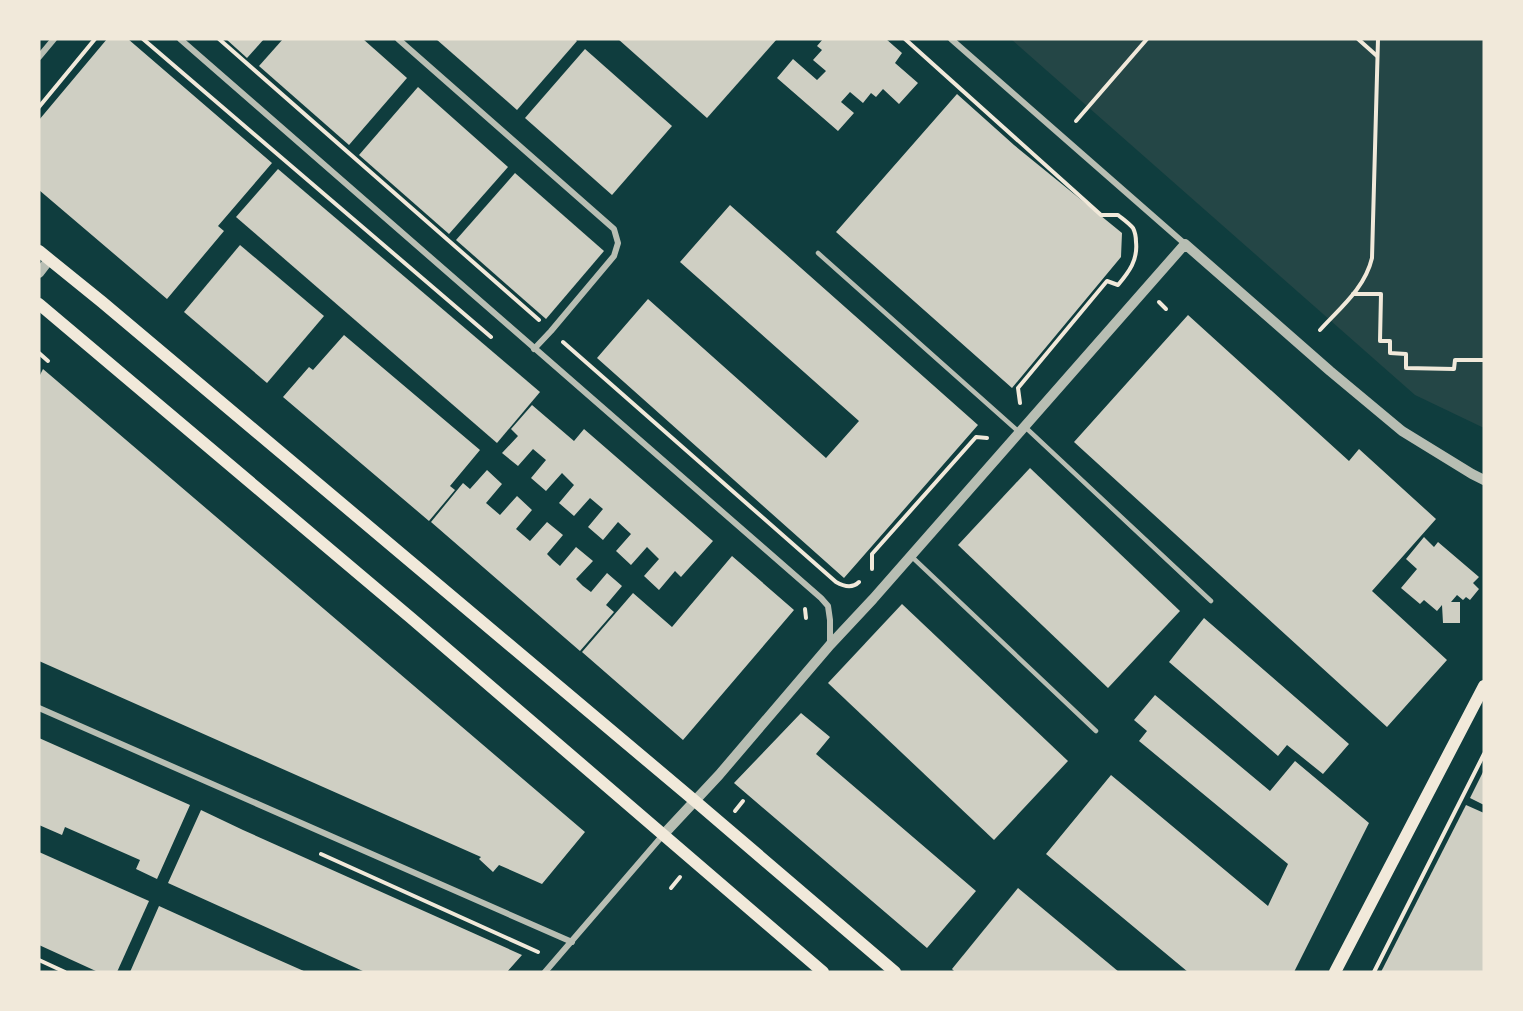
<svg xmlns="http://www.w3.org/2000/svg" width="1523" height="1011" font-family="'Titillium Web',sans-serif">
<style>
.green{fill:#244646}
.building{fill:#cfcfc3}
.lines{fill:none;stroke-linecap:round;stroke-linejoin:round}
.path{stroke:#f1e9da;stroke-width:4}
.service{stroke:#b8beb3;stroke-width:4.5}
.minor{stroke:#b8beb3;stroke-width:6}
.tertiary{stroke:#b8beb3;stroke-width:10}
.secondary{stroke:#f1e9da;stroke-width:12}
</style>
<rect width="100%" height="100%" fill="#0f3d3e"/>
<path class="green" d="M 1011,39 L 1484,39 L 1484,428 L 1415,395 Z"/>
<g class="building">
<path d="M 107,39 L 128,39 L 272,163 L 218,226 L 224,231 L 167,299 L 39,190 L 39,120 Z"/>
<path d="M 226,39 L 264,39 L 247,58 Z"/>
<path d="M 283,39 L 363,39 L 407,78 L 349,145 L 259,66 Z"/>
<path d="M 436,39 L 575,39 L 577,41 L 517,110 Z"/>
<path d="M 618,39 L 777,39 L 707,118 Z"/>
<path d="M 823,39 L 886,39 L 902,53 L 895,63 L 918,83 L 899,104 L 883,89 L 876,97 L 871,93 L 863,103 L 850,92 L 841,102 L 854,113 L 838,131 L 777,78 L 793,59 L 817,80 L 826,71 L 813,60 L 822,50 L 817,46 Z"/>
<path d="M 585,49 L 672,126 L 612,195 L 525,118 Z"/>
<path d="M 418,87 L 508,167 L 449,234 L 359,155 Z"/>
<path d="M 957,94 L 1014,145 L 1122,233 L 1121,257 L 1012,388 L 836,232 Z"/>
<path d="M 278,169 L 540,392 L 497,443 L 236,217 Z"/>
<path d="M 515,173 L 604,251 L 546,319 L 456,240 Z"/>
<path d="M 730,205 L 978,425 L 844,578 L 597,358 L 648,299 L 826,458 L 859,421 L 680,262 Z"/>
<path d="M 240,245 L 324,316 L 267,383 L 184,312 Z"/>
<path d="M 1188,315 L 1349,461 L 1359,449 L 1436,519 L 1372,591 L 1447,660 L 1387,727 L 1074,442 Z"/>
<path d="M 344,335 L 480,450 L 450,486 L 455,490 L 429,521 L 283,397 L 309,367 L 313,370 Z"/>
<path d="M 43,369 L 585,832 L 542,884 L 499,865 L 493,872 L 479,859 L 481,857 L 39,661 L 39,377 Z"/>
<path d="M 532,405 L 574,441 L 584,429 L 713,541 L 681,577 L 675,571 L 659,590 L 644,576 L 659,559 L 647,547 L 631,565 L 616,551 L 631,534 L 618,522 L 603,540 L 588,527 L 603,509 L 590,498 L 574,516 L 559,503 L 574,485 L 562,473 L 546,491 L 531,478 L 546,460 L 533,449 L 518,466 L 502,453 L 518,436 L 511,429 Z"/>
<path d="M 1030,468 L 1180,611 L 1108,688 L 958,545 Z"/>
<path d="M 487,470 L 502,484 L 486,503 L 500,515 L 517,496 L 532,510 L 516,529 L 530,541 L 547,522 L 563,535 L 547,554 L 553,560 L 560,566 L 576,547 L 593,561 L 576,579 L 583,586 L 591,592 L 607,573 L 622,586 L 606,605 L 614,612 L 580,651 L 431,522 L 463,483 L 470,489 Z"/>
<path d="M 1424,537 L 1434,547 L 1438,542 L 1479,577 L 1473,583 L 1479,589 L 1470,600 L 1466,597 L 1463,600 L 1457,595 L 1451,602 L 1460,602 L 1460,623 L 1443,623 L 1442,605 L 1437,611 L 1424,600 L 1420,604 L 1401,588 L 1417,569 L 1406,559 Z"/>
<path d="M 732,556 L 794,610 L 683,740 L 582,652 L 633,593 L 672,627 Z"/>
<path d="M 902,604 L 1068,761 L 994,840 L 828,683 Z"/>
<path d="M 1204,618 L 1349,744 L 1323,774 L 1287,745 L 1278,756 L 1169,662 Z"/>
<path d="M 1155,695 L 1270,791 L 1295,761 L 1369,823 L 1294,972 L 1188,972 L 1046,854 L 1111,775 L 1268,906 L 1288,864 L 1139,741 L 1147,731 L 1134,720 Z"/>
<path d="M 801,713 L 830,737 L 816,754 L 976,891 L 927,948 L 734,783 Z"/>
<path d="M 39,738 L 190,805 L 157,879 L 136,869 L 140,860 L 65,827 L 62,835 L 39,825 Z"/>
<path d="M 1484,770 L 1484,805 L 1470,798 Z"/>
<path d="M 1466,805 L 1484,813 L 1484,972 L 1381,972 Z"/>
<path d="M 201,810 L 243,830 L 522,955 L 507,972 L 365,972 L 290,938 L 168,883 Z"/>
<path d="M 39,852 L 149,901 L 117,972 L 98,972 L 39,945 Z"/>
<path d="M 1018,888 L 1119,972 L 955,972 L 952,969 Z"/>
<path d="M 159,906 L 234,940 L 306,972 L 130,972 Z"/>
</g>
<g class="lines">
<g class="path">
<path d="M 143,39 L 491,337"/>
<path d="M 219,39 L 539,320"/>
<path d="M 905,39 L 1101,215 L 1118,215 C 1123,219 1129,223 1133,228 C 1135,232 1136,238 1136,242 C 1138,260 1129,272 1118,285 L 1107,281 L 1018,388 L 1020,403"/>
<path d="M 1358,39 L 1377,56"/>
<path d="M 39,107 L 95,39"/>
<path d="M 1076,121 L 1147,39"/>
<path d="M 1353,294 L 1381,294 L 1380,341 L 1390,341 L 1390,353 L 1406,354 L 1406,368 L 1454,369 L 1455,360 L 1484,360"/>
<path d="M 1159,302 L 1166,309"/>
<path d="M 1320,330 C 1340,308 1365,288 1372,258 L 1378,39"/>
<path d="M 563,342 L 836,582 C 843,586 852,589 859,582"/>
<path d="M 39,353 L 48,361"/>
<path d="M 872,569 L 872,554 L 976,437 L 987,438"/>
<path d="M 805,609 L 806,618"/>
<path d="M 735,811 L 743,801"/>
<path d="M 321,854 L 538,952"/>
<path d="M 671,888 L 680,877"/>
<path d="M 39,960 L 65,972"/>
<path d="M 1374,972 L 1484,754"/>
</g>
<g class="service">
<path d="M 818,253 L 1019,432"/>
<path d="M 1024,426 L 1211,601"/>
<path d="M 911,556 L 1096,731"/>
</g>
<g class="minor">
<path d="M 180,39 L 821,598 L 828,606 L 830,620 L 830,644"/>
<path d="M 398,39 L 614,229 L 618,243 L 614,256 L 551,331 L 534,349"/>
<path d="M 951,39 L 1185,244"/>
<path d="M 39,57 L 54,39"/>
<path d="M 39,708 L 572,942"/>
<path d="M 545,972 L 663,835"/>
</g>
<g class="tertiary">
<path d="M 39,273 L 49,260"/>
<path d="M 663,835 L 719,775 L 830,645 L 873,599 L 1185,244 L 1330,371 L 1402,431 L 1472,474 L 1484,480"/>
</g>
<g class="secondary">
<path d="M 39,251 L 102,302 L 695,801 L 895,972"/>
<path d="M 39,304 L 411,618 L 823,972"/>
<path d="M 1335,972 L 1484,686"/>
</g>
</g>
<rect width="1523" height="1011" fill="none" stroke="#f1e9da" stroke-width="81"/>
</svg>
